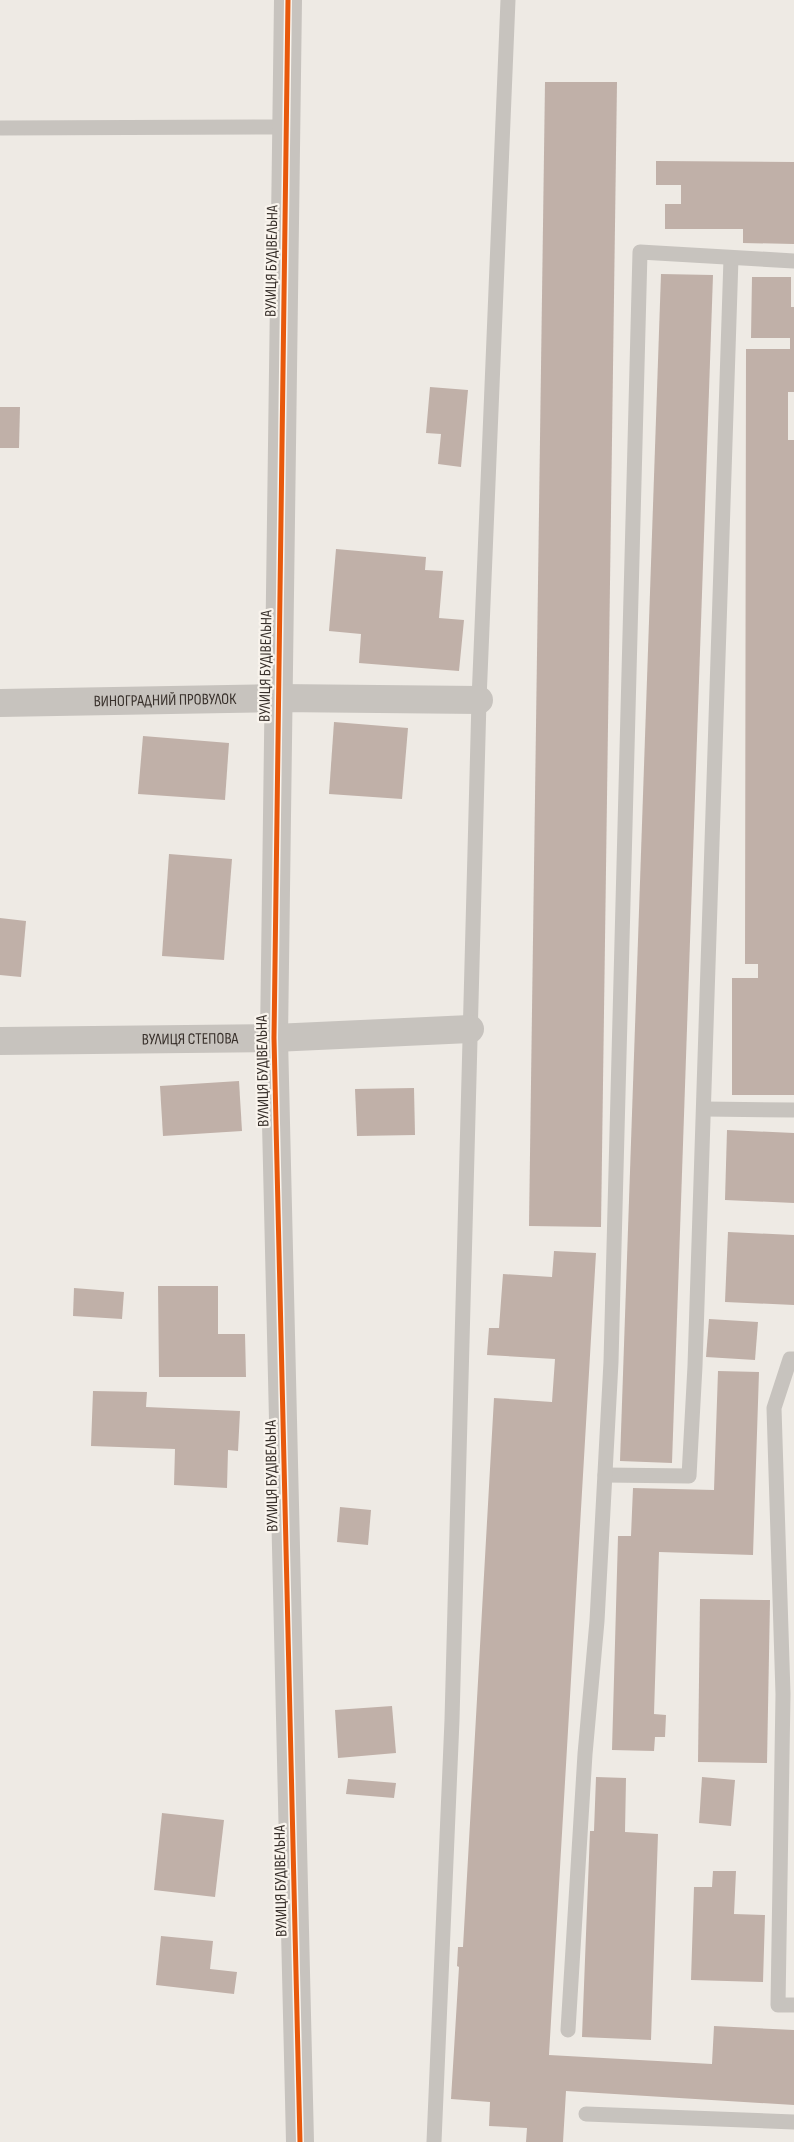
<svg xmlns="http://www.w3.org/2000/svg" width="794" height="2142" font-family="'Sofia Sans Condensed',sans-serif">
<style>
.building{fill:#c0b0a8}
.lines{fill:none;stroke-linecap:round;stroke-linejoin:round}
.lane{stroke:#c7c3be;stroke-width:15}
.street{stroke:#c7c3be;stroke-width:28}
.cycleway-casing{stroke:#f9f4ed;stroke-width:8}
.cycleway{stroke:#e8590c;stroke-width:5}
.labels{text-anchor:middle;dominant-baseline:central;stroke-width:4.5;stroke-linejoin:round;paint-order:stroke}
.street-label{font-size:16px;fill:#38302b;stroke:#f9f4ed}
</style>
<rect width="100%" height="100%" fill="#eeeae4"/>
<g class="building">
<path d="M 545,82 L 617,82 L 601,1227 L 529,1226 Z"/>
<path d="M 656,161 L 794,162 L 794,244 L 743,243 L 743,229 L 665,229 L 665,204 L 681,204 L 681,185 L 656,185 Z"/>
<path d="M 661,274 L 713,275 L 672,1463 L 620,1461 Z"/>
<path d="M 752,277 L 791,277 L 791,307 L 794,307 L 794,392 L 788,392 L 788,440 L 794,440 L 794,1095 L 732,1095 L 732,978 L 758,978 L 758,964 L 745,964 L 746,349 L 790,349 L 790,338 L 751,338 Z"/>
<path d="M 430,387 L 468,390 L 461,467 L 438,464 L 441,434 L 426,433 Z"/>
<path d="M 0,407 L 20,407 L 19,448 L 0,448 Z"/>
<path d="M 336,549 L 426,557 L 425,570 L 443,571 L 439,618 L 464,620 L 459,671 L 359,663 L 361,634 L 329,631 Z"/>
<path d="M 334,722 L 408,728 L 402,799 L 329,794 Z"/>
<path d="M 143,736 L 229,743 L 225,800 L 138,794 Z"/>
<path d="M 169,854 L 232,859 L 224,960 L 162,956 Z"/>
<path d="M 0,918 L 26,921 L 21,977 L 0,975 Z"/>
<path d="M 239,1081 L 242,1131 L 163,1136 L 160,1086 Z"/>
<path d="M 414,1088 L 415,1135 L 357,1136 L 355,1089 Z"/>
<path d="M 727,1130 L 794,1133 L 794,1203 L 725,1200 Z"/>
<path d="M 728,1232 L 794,1235 L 794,1305 L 725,1302 Z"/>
<path d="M 554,1251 L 596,1253 L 549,2055 L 712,2064 L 714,2026 L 794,2030 L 794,2105 L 566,2091 L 563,2142 L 526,2142 L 527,2128 L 489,2126 L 490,2102 L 451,2099 L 459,1967 L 457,1966 L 458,1947 L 463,1947 L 494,1398 L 552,1402 L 555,1359 L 487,1355 L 489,1328 L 499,1328 L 503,1274 L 552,1277 Z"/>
<path d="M 158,1286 L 218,1286 L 218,1334 L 245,1334 L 246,1377 L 159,1377 Z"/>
<path d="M 74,1288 L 124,1292 L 122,1319 L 73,1316 Z"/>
<path d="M 709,1319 L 758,1322 L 755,1360 L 706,1357 Z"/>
<path d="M 718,1371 L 759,1372 L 753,1555 L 659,1552 L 654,1714 L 666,1715 L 665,1737 L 655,1737 L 654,1751 L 612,1750 L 618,1536 L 631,1536 L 633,1488 L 714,1490 Z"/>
<path d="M 93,1391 L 147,1392 L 146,1407 L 240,1411 L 238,1451 L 228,1450 L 227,1488 L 174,1485 L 175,1449 L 91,1446 Z"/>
<path d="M 340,1507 L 371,1510 L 368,1545 L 337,1542 Z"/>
<path d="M 700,1599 L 770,1600 L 767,1763 L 698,1762 Z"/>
<path d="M 392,1706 L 396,1753 L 338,1758 L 335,1710 Z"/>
<path d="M 596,1777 L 626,1778 L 625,1832 L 658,1834 L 651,2040 L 582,2037 L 590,1831 L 594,1831 Z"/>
<path d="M 702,1777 L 735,1780 L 731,1826 L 699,1823 Z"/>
<path d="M 348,1779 L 396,1783 L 394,1798 L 346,1794 Z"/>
<path d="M 162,1813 L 224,1820 L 215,1897 L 154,1890 Z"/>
<path d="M 713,1871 L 736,1871 L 734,1914 L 765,1915 L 763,1982 L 691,1980 L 694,1887 L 712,1887 Z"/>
<path d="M 161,1936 L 213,1941 L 210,1969 L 237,1972 L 234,1994 L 156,1985 Z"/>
</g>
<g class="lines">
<g class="lane">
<path d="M 0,128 L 286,127"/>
<path d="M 704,1109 L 794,1110"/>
<path d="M 794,1359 L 790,1359 L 774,1408 L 783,1694 L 778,2005 L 794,2005"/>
<path d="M 605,1475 L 689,1476 L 695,1366 L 731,258"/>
<path d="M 568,2030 L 585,1754 L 597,1621 L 611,1362 L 640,252 L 794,261"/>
<path d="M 586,2114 L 794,2122"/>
<path d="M 434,2142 L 452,1720 L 479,700 L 508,0"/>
</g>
<g class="street">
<path d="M 288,0 L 274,1038 L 300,2142"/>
<path id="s1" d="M 0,703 L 278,698 L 479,700"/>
<path id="s2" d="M 0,1041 L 274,1038 L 470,1029"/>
</g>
<defs>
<path id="cycleway" d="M 288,0 L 274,1038 L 300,2142"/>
</defs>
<use href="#cycleway" class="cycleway-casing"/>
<use href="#cycleway" class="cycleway"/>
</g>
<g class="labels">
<g class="street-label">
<text transform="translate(272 261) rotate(-89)">ВУЛИЦЯ БУДІВЕЛЬНА</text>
<text transform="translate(266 666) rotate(-89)">ВУЛИЦЯ БУДІВЕЛЬНА</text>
<text stroke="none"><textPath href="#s1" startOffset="165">ВИНОГРАДНИЙ ПРОВУЛОК</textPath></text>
<text stroke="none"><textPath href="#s2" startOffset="190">ВУЛИЦЯ СТЕПОВА</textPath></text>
<text transform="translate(263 1071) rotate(-91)">ВУЛИЦЯ БУДІВЕЛЬНА</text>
<text transform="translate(272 1476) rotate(-91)">ВУЛИЦЯ БУДІВЕЛЬНА</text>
<text transform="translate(281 1881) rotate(-91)">ВУЛИЦЯ БУДІВЕЛЬНА</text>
</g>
</g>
</svg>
